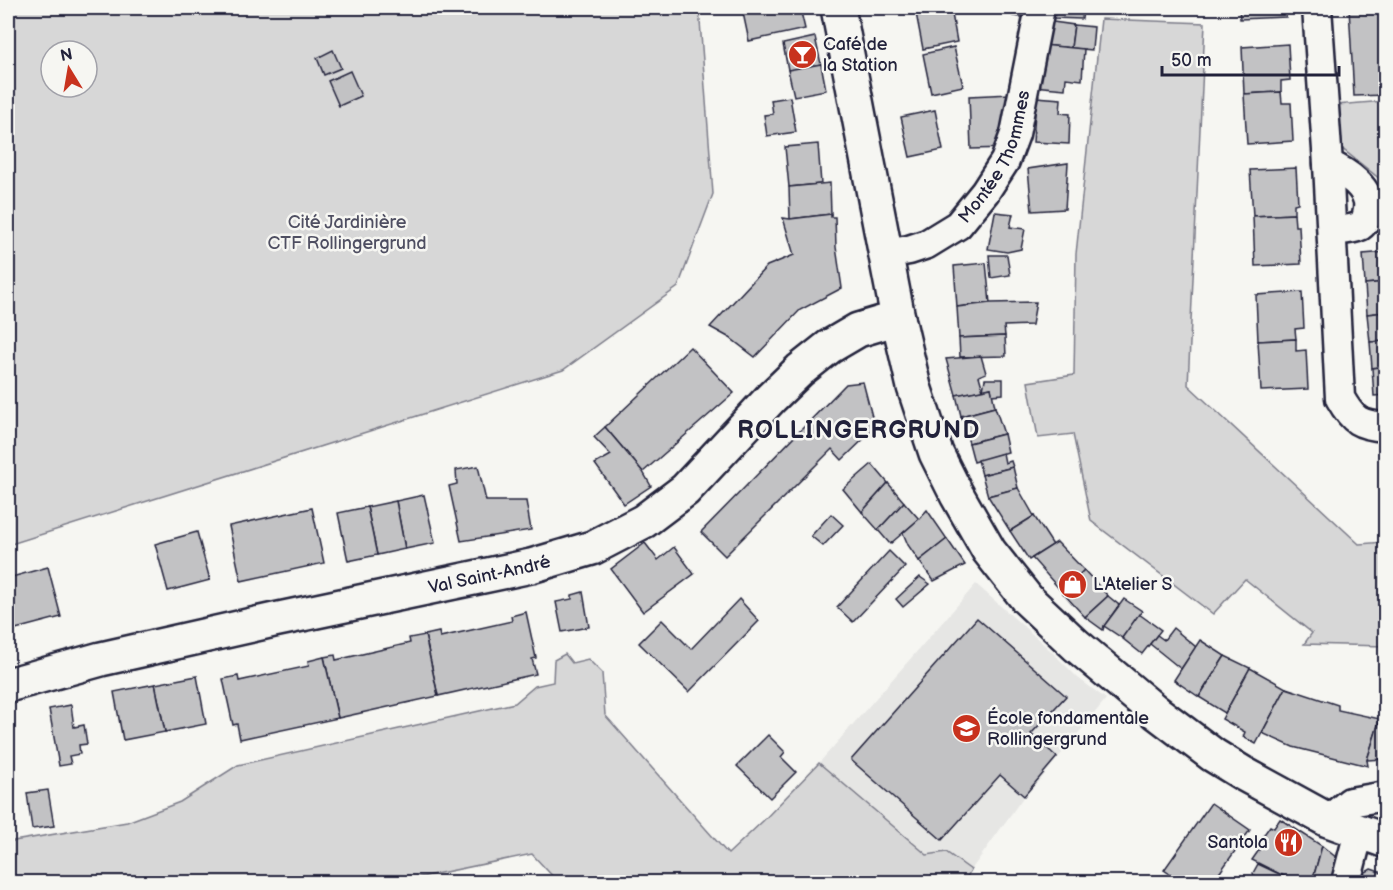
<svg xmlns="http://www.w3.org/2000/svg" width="1393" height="890" font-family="'Balsamiq Sans',sans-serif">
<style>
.built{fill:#e6e6e4}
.green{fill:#d7d7d7;stroke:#7c7c89;stroke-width:1.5;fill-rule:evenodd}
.building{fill:#c2c2c4;stroke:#22223b;stroke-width:1.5}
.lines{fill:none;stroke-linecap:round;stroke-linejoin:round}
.street-casing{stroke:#22223b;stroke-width:33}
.secondary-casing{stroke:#22223b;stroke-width:38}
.primary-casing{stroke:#22223b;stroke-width:38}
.street{stroke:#f6f6f2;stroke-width:28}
.secondary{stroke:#f6f6f2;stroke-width:33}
.primary{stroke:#f6f6f2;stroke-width:33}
.labels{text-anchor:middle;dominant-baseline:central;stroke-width:5;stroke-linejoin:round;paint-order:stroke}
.poi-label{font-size:18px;fill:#22223b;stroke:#f6f6f2;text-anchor:start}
.street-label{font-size:18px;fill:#22223b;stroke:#f6f6f2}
.park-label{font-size:18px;fill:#4f4f62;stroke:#f6f6f2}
.district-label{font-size:24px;font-weight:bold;letter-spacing:1.5px;fill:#22223b;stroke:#f6f6f2}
</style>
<rect width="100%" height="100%" fill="#f6f6f2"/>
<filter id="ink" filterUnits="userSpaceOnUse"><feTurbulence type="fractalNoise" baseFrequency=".0167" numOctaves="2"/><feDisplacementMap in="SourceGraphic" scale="12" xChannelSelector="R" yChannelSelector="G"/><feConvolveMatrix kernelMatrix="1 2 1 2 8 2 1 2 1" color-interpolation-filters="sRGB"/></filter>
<g filter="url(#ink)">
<path class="built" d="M 976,584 L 1049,649 L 1078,678 L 1106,699 L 1040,780 L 1024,796 L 971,870 L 946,852 L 927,855 L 819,763 Z"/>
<g class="green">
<path d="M 8,8 L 699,8 L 713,194 L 678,287 L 563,370 L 8,545 ZM 51,51 L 87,51 L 87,87 L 51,87 Z"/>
<path d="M 1101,19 L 1205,23 L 1188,385 L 1359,544 L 1385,542 L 1385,646 L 1304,644 L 1312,633 L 1245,579 L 1213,614 L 1091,521 L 1073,434 L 1038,438 L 1028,382 L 1074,375 L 1076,254 Z"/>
<path d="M 1385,101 L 1385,235 L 1381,180 L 1340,147 L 1336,105 Z"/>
<path d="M 565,654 L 572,663 L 588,659 L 602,673 L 605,715 L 728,854 L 763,821 L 819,763 L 927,855 L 946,852 L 971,870 L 964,882 L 558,882 L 532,854 L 397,882 L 8,882 L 8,842 L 127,822 L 180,802 L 238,765 L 515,703 L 535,686 L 553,682 L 554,660 Z"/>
</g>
<g class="building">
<path d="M 742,8 L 800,8 L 805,29 L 749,41 Z"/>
<path d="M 915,8 L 951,8 L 957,42 L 923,49 Z"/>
<path d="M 1014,8 L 1033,8 L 1032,18 L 1013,16 Z"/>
<path d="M 1053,8 L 1083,8 L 1082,19 L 1053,18 Z"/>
<path d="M 1239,8 L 1286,8 L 1286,17 L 1240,19 Z"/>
<path d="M 1349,8 L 1386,8 L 1386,95 L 1354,96 Z"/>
<path d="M 1046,21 L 1074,25 L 1071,48 L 1043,45 Z"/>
<path d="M 1074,25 L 1094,27 L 1092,50 L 1071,48 Z"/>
<path d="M 815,37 L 821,64 L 788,70 L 783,44 Z"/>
<path d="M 1288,44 L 1290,80 L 1281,81 L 1281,92 L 1244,94 L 1242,47 Z"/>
<path d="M 1043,45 L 1084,49 L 1082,80 L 1066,78 L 1065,89 L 1033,86 Z"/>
<path d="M 954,47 L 963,86 L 931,93 L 923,54 Z"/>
<path d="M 333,50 L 341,68 L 324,75 L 317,58 Z"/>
<path d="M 821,64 L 826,90 L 794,96 L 788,70 Z"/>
<path d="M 350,71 L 361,96 L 339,106 L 328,81 Z"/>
<path d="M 1281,92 L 1282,103 L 1291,103 L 1293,141 L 1247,144 L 1244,94 Z"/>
<path d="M 1011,94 L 1006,148 L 971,149 L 969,96 Z"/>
<path d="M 790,97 L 796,132 L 767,136 L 764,115 L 773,114 L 771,100 Z"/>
<path d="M 1036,97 L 1061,99 L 1060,113 L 1070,114 L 1069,144 L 1033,142 Z"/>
<path d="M 935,110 L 943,150 L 910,157 L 901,117 Z"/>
<path d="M 818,144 L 821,184 L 789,187 L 785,147 Z"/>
<path d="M 1068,163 L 1065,209 L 1032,211 L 1028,169 Z"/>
<path d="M 1296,168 L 1298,203 L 1294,204 L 1294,214 L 1253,216 L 1250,170 Z"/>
<path d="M 830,183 L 831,214 L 790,219 L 789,187 Z"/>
<path d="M 995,212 L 1013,214 L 1010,227 L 1025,229 L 1021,249 L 1007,252 L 988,249 Z"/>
<path d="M 831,214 L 831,217 L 835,217 L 836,247 L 842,288 L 800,310 L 755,357 L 730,338 L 710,327 L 767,266 L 794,255 L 783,218 L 790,219 Z"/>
<path d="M 1294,214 L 1295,226 L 1299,226 L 1301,264 L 1255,266 L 1253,216 Z"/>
<path d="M 1386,252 L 1386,282 L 1365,284 L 1363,254 Z"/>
<path d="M 989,255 L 1007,255 L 1010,275 L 991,278 Z"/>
<path d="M 986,263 L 990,303 L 957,307 L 954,266 Z"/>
<path d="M 1386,282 L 1386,312 L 1367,314 L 1365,284 Z"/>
<path d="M 1302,292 L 1304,328 L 1295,329 L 1296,339 L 1258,341 L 1256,295 Z"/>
<path d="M 1036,302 L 1032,325 L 1004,326 L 1005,336 L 959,338 L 957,307 L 990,303 Z"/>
<path d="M 1386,312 L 1386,341 L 1370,342 L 1367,314 Z"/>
<path d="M 1005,336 L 1006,356 L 960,357 L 959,338 Z"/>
<path d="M 1296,339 L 1296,351 L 1306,350 L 1308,389 L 1261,391 L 1258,341 Z"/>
<path d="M 1386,341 L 1386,366 L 1372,368 L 1370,342 Z"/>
<path d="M 690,347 L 734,393 L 643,472 L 605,427 Z"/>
<path d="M 981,356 L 986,373 L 979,376 L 983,390 L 956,395 L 946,359 Z"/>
<path d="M 1386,366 L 1386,395 L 1374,396 L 1372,368 Z"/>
<path d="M 985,379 L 1003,379 L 1003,394 L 992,395 L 991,388 L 983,390 Z"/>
<path d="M 863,382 L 875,428 L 842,460 L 832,449 L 725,556 L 701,532 L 846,384 Z"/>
<path d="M 991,388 L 995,407 L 961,416 L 956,395 Z"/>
<path d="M 995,407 L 1004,434 L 969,443 L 961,416 Z"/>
<path d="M 605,427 L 643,472 L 651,486 L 624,504 L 595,464 L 611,455 L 594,437 Z"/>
<path d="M 1004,434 L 1008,452 L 974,462 L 969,443 Z"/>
<path d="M 1003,453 L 1005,463 L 1011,461 L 1013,467 L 982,475 L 978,460 Z"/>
<path d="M 872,464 L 888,483 L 862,512 L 843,489 Z"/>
<path d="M 478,466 L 486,501 L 526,501 L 531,530 L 461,541 L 449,486 L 457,484 L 456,470 Z"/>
<path d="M 1013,467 L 1018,488 L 988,496 L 982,475 Z"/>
<path d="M 888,483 L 904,502 L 878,530 L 862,512 Z"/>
<path d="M 1018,488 L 1034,516 L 1010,531 L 988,496 Z"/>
<path d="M 424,495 L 435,543 L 405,549 L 396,501 Z"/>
<path d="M 396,501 L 405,549 L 377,555 L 367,507 Z"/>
<path d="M 904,502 L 919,519 L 890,544 L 878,530 Z"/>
<path d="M 367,507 L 377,555 L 348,561 L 338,513 Z"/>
<path d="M 312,508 L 324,563 L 241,581 L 229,526 Z"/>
<path d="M 927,510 L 947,539 L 919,561 L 908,545 L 903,533 L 919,519 Z"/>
<path d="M 831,514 L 843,525 L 823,546 L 811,536 Z"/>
<path d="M 1034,516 L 1053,545 L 1029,560 L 1010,531 Z"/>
<path d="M 197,532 L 210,580 L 168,591 L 155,544 Z"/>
<path d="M 947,539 L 965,565 L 934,581 L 919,561 Z"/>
<path d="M 1057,542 L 1084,570 L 1062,592 L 1032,558 Z"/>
<path d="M 645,543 L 658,560 L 674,547 L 694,574 L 643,612 L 611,569 Z"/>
<path d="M 889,551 L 905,567 L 853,622 L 837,607 Z"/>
<path d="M 48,567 L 61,617 L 8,631 L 8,578 Z"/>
<path d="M 1084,570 L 1108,596 L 1085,617 L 1062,592 Z"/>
<path d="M 920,577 L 930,584 L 903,607 L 896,599 Z"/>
<path d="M 583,592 L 589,627 L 562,632 L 556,602 L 572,599 L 572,595 Z"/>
<path d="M 1108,596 L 1119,605 L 1104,626 L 1103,630 L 1085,617 Z"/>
<path d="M 739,599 L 759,621 L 689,692 L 639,643 L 662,620 L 691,649 Z"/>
<path d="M 1124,599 L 1142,611 L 1122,638 L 1104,626 Z"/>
<path d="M 526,612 L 536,658 L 532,659 L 536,674 L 438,696 L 425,635 L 439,632 L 440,637 L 512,621 L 511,616 Z"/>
<path d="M 1139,614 L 1161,630 L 1142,654 L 1122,638 Z"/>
<path d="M 977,618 L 1066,696 L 1031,734 L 1057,757 L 1024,796 L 1000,775 L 942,840 L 851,760 Z"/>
<path d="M 1173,628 L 1196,647 L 1181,669 L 1150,644 L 1157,635 L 1164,640 Z"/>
<path d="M 425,635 L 438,696 L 338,718 L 324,657 L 335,655 L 336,660 L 410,643 L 409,638 Z"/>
<path d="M 1200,640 L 1225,656 L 1199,697 L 1174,680 Z"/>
<path d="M 1225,656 L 1250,668 L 1225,713 L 1199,697 Z"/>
<path d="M 324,657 L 338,718 L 240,739 L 237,724 L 233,725 L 223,679 L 238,676 L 239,681 L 309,666 L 308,661 Z"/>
<path d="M 1250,668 L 1286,688 L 1256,744 L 1243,737 L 1245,732 L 1222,719 Z"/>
<path d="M 197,676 L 206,724 L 165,732 L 155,684 Z"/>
<path d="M 155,684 L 165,732 L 123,740 L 114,692 Z"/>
<path d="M 1286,688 L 1338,705 L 1338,710 L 1380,719 L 1367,760 L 1368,766 L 1293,747 L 1262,733 Z"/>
<path d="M 71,705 L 74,727 L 84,725 L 87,744 L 79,745 L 80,754 L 69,756 L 71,764 L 59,766 L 49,709 Z"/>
<path d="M 1380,719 L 1386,719 L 1386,759 L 1367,760 Z"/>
<path d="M 768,735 L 785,752 L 781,757 L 796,772 L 770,798 L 737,766 Z"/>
<path d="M 48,790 L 54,826 L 32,829 L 27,793 Z"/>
<path d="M 1211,803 L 1250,830 L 1213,882 L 1182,882 L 1164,870 Z"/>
<path d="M 1280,819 L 1322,846 L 1312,882 L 1296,882 L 1252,860 L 1264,843 L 1260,840 L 1270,826 L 1274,828 Z"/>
<path d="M 1322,846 L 1337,858 L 1331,882 L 1312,882 Z"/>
<path d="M 1258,864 L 1296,882 L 1256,882 L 1253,873 Z"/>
<path d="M 1371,869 L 1386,874 L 1386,882 L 1361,882 L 1364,873 Z"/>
</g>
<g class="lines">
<defs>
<g id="street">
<path d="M 1317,8 L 1328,164 L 1340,398 C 1353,421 1359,425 1386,427"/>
<path d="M 1328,164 C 1345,172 1372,188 1368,210 C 1367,216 1366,222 1360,226 C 1352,230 1340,230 1332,231"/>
<path id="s1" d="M 886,254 L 909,250 L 927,244 L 958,225 L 985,192 L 1005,161 L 1015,134 L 1040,8"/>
<path d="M 1328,820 L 1350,802 L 1386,796"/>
<path d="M 1346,882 L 1359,832"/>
</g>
<g id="secondary">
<path id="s2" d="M 8,685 L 101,659 L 274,620 L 531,566 L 592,548 L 644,521 L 685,490 L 771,398 L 800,370 L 829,347 L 858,330 L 898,318"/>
</g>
<path id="primary" d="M 838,8 L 898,318 L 914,387 L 936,453 L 957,495 L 989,551 L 1027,599 L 1076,645 L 1156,712 L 1213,755 L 1244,774 L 1328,820 L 1386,841"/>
</defs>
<use href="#street" class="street-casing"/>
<use href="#secondary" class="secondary-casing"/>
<use href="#primary" class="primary-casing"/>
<use href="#street" class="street"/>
<use href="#secondary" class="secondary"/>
<use href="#primary" class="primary"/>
</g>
</g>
<defs>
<symbol id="bar-disc" viewBox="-11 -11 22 22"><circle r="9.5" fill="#c8321e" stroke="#f6f6f2"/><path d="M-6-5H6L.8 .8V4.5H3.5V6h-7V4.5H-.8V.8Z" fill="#fff"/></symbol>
<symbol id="shop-disc" viewBox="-11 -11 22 22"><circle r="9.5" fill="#c8321e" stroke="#f6f6f2"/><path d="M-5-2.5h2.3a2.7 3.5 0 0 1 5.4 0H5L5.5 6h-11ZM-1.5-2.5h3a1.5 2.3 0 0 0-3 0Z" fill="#fff"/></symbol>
<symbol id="school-disc" viewBox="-11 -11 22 22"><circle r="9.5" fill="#c8321e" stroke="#f6f6f2"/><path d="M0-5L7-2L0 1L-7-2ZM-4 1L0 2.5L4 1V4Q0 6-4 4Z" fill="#fff"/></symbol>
<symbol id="restaurant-disc" viewBox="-11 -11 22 22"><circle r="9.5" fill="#c8321e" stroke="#f6f6f2"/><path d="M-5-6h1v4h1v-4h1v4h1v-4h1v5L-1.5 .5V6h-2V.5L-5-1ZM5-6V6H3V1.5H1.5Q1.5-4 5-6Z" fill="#fff"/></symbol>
</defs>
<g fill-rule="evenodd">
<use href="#bar-disc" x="786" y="38" width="33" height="33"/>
<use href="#shop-disc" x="1056" y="568" width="33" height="33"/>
<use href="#school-disc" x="950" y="712" width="33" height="33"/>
<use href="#restaurant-disc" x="1272" y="826" width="33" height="33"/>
</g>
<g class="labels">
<g class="poi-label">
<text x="823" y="44">Café de<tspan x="823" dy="21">la Station</tspan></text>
<text x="1093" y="584">L'Atelier S</text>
<text x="987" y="718">École fondamentale<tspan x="987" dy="21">Rollingergrund</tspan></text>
<text x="1268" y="842" text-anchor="end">Santola</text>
</g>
<g class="street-label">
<text stroke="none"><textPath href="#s1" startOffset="158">Montée Thommes</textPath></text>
<text stroke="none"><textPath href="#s2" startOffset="494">Val Saint-André</textPath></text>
</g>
<g class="park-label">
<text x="347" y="222">Cité Jardinière<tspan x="347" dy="21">CTF Rollingergrund</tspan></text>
</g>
<g class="district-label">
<text x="859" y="430">ROLLINGERGRUND</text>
</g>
</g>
<rect width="1393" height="890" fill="none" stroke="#f6f6f2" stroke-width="30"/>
<rect x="15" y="15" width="1363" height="860" fill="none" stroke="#22223b" stroke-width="2" filter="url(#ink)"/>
<g transform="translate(69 69) rotate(349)"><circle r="28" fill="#f6f6f2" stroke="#a1a1a9" stroke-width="1.5"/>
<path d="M0-4.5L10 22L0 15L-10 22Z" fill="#c8321e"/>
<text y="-9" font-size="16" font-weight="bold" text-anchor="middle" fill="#22223b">N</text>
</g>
<path d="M1162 66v9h177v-9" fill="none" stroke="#22223b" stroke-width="3"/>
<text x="1171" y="66" font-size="18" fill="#22223b" stroke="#f6f6f2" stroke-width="4.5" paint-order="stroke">50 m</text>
</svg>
